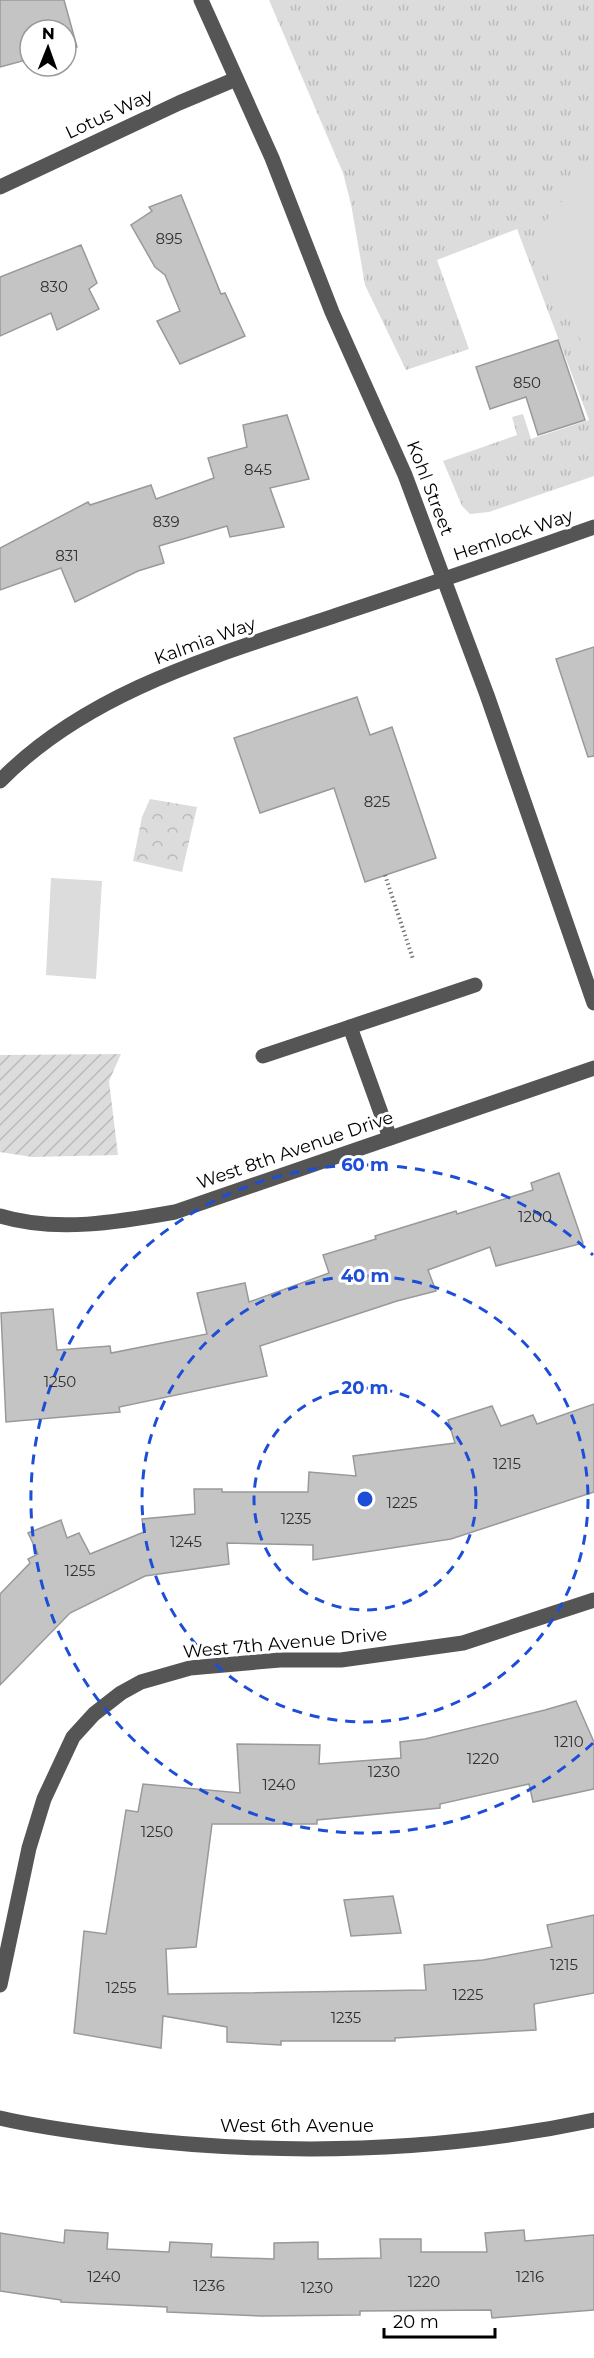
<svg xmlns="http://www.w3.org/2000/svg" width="594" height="2358" font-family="Montserrat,sans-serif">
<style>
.grass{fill:url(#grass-tufts)}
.forest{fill:url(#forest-crowns)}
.garden{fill:url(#garden-furrows)}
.pitch{fill:#dcdcdc}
.building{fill:#c4c4c4;stroke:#999;stroke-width:1.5}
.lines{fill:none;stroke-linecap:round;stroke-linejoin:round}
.path{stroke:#777;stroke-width:4;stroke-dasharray:1.5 3;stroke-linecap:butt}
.minor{stroke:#555;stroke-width:15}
.ring{fill:none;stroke:#1d4ed8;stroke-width:3;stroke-dasharray:10 8}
.labels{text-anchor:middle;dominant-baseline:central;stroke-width:6;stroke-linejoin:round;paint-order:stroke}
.number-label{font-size:15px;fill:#313131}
.street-label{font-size:18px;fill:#000;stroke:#fff}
.centre{fill:#1d4ed8;stroke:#fff;stroke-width:3}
.ring-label{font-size:18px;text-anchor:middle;font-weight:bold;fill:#1d4ed8;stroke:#fff;stroke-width:6;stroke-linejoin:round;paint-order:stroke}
</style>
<defs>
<pattern id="grass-tufts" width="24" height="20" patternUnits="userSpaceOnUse" patternTransform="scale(1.5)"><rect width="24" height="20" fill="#dcdcdc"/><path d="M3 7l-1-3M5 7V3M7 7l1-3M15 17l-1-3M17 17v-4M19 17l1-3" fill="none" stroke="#bbb"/></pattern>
<pattern id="forest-crowns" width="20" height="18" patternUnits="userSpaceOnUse" patternTransform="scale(1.5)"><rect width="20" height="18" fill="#dcdcdc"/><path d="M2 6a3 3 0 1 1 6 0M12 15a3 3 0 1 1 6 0" fill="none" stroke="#bbb"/></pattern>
<pattern id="garden-furrows" width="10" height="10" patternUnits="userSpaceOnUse" patternTransform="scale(1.5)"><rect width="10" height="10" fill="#dcdcdc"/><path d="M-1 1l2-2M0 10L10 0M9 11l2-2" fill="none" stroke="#bbb"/></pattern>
</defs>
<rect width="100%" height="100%" fill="#fff"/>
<path class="grass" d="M 269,0 L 594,0 L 594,476 L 489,512 L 470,514 L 462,506 L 443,461 L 517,435 L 512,417 L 523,414 L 531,439 L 589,420 L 517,229 L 437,260 L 469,349 L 406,370 L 365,285 L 351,204 L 343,173 Z"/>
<path class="forest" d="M 150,799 L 197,807 L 182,872 L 133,861 L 142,817 Z"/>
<path class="garden" d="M 121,1054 L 109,1081 L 118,1155 L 32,1157 L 0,1152 L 0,1055 Z"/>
<g class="pitch">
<path d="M 594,174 L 594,359 C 585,355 584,345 579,337 C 565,314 533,258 542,231 C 548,211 577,185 594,174 Z"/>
<path d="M 51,878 L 102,881 L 96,979 L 46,975 Z"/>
</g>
<g class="building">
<path d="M 0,0 L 64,0 L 77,47 L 66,50 L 66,30 L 30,30 L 30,59 L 0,67 Z"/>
<path d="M 181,195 L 221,294 L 225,293 L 245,336 L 180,364 L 157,321 L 180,311 L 165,275 L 155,267 L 131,225 L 152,211 L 149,207 Z"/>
<path d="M 81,245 L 97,283 L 89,289 L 99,309 L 57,330 L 51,313 L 0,336 L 0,277 Z"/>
<path d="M 558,340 L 585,420 L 538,435 L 526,397 L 490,409 L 476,367 Z"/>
<path d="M 287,415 L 309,479 L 270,488 L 284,527 L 230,537 L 227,526 L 159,546 L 164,563 L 138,571 L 75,602 L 61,568 L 0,590 L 0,548 L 88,502 L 90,505 L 151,485 L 156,499 L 214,478 L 208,458 L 247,447 L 243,425 Z"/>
<path d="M 594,647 L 594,756 L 588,757 L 556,659 Z"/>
<path d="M 357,697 L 370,735 L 392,727 L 436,858 L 365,882 L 334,788 L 260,813 L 234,738 Z"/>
<path d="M 559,1173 L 583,1243 L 496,1266 L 490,1247 L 428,1270 L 436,1291 L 397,1301 L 260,1346 L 267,1376 L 119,1407 L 120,1412 L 6,1422 L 1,1313 L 53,1309 L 57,1350 L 110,1346 L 111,1353 L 207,1334 L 197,1293 L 245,1283 L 249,1302 L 329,1273 L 323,1255 L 376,1239 L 375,1236 L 456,1211 L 457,1214 L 533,1190 L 531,1183 Z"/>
<path d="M 594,1404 L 594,1492 L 451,1539 L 313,1560 L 313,1545 L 227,1543 L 229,1564 L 145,1576 L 70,1613 L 0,1685 L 0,1594 L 30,1563 L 28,1559 L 38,1554 L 28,1533 L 61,1520 L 67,1538 L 79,1533 L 90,1554 L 144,1532 L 142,1519 L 195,1514 L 194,1489 L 222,1489 L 222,1492 L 308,1492 L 309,1472 L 356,1476 L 353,1456 L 455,1443 L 448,1420 L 492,1406 L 501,1426 L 533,1415 L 537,1424 Z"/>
<path d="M 576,1701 L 594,1742 L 594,1789 L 533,1802 L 529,1784 L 440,1804 L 440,1808 L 317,1820 L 317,1824 L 212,1824 L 196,1947 L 166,1949 L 168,1994 L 426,1990 L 424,1965 L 483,1960 L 552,1947 L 547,1925 L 594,1915 L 594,1993 L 534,2004 L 536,2030 L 395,2038 L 395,2041 L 281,2041 L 281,2045 L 227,2042 L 227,2027 L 163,2016 L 161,2048 L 74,2033 L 84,1931 L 106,1934 L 126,1810 L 138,1812 L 143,1784 L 240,1793 L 237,1744 L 320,1745 L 319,1764 L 401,1758 L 400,1742 L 425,1739 L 545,1710 Z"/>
<path d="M 393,1896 L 401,1933 L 351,1936 L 344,1900 Z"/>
<path d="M 65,2230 L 108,2233 L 107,2249 L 169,2252 L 170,2242 L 212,2244 L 211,2257 L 274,2259 L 274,2243 L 318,2242 L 318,2259 L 381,2258 L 380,2239 L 421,2239 L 421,2252 L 487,2252 L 485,2233 L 524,2230 L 525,2241 L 594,2235 L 594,2310 L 492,2318 L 491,2310 L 360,2311 L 360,2315 L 262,2316 L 167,2312 L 167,2307 L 61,2302 L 61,2300 L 0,2291 L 0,2233 L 64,2243 Z"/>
</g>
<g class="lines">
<path class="path" d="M 385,875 L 413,959"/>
<g class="minor">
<path d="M 201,0 L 272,158 L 332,312 L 405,475 L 487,695 L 594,1003"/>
<path d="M 0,187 L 179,103 L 236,79"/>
<path d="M 0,781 C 90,689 222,654 340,614 C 425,586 509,557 594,527"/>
<path d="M 263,1056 L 350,1027"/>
<path d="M 390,1138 L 350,1027 L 475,985"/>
<path d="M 0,1216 C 56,1233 119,1222 175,1212 L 594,1068"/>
<path d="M 0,1985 L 29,1848 L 44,1799 L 73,1737 L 94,1714 L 121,1693 L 141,1682 L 190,1668 L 280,1660 L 341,1660 L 463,1643 L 594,1600"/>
<path d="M 0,2118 C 38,2127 78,2132 117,2137 C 275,2156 438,2153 594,2120"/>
</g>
</g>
<g class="ring">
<circle cx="365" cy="1499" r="111"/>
<circle cx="365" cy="1499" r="223"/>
<path d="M593 1743A334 334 0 1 1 593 1255"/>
</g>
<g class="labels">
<g class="number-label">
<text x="169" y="238">895</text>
<text x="54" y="286">830</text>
<text x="527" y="382">850</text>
<text x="258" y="469">845</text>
<text x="166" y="521">839</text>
<text x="67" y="555">831</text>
<text x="377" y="801">825</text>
<text x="535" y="1216">1200</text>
<text x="60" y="1381">1250</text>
<text x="507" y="1463">1215</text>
<text x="402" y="1502">1225</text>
<text x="296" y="1518">1235</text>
<text x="186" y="1541">1245</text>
<text x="80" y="1570">1255</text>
<text x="569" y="1741">1210</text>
<text x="483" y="1758">1220</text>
<text x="384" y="1771">1230</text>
<text x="279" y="1784">1240</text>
<text x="157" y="1831">1250</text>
<text x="564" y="1964">1215</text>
<text x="121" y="1987">1255</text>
<text x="468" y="1994">1225</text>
<text x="346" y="2017">1235</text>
<text x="104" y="2276">1240</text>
<text x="530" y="2276">1216</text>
<text x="424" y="2281">1220</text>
<text x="209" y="2285">1236</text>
<text x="317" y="2287">1230</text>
</g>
<g class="street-label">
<text transform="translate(109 114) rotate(-25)">Lotus Way</text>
<text transform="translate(430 488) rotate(69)">Kohl Street</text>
<text transform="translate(513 535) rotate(-19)">Hemlock Way</text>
<text transform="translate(205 641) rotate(-20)">Kalmia Way</text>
<text transform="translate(295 1150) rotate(-19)">West 8th Avenue Drive</text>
<text transform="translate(285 1643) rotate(-5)">West 7th Avenue Drive</text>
<text x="297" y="2126">West 6th Avenue</text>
</g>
</g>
<circle cx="365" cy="1499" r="9" class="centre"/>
<g class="ring-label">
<text x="365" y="1171">60 m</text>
<text x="365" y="1282">40 m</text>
<text x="365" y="1394">20 m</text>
</g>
<g transform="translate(48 48) rotate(1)"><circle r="28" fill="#ffffff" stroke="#999999" stroke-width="1.5"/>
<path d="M0-4.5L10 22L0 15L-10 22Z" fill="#000000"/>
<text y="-9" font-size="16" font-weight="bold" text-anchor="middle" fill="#000000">N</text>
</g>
<path d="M384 2328v9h111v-9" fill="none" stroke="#000000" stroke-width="3"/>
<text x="393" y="2328" font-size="18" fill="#000000" stroke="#ffffff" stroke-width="4.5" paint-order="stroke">20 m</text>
</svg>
